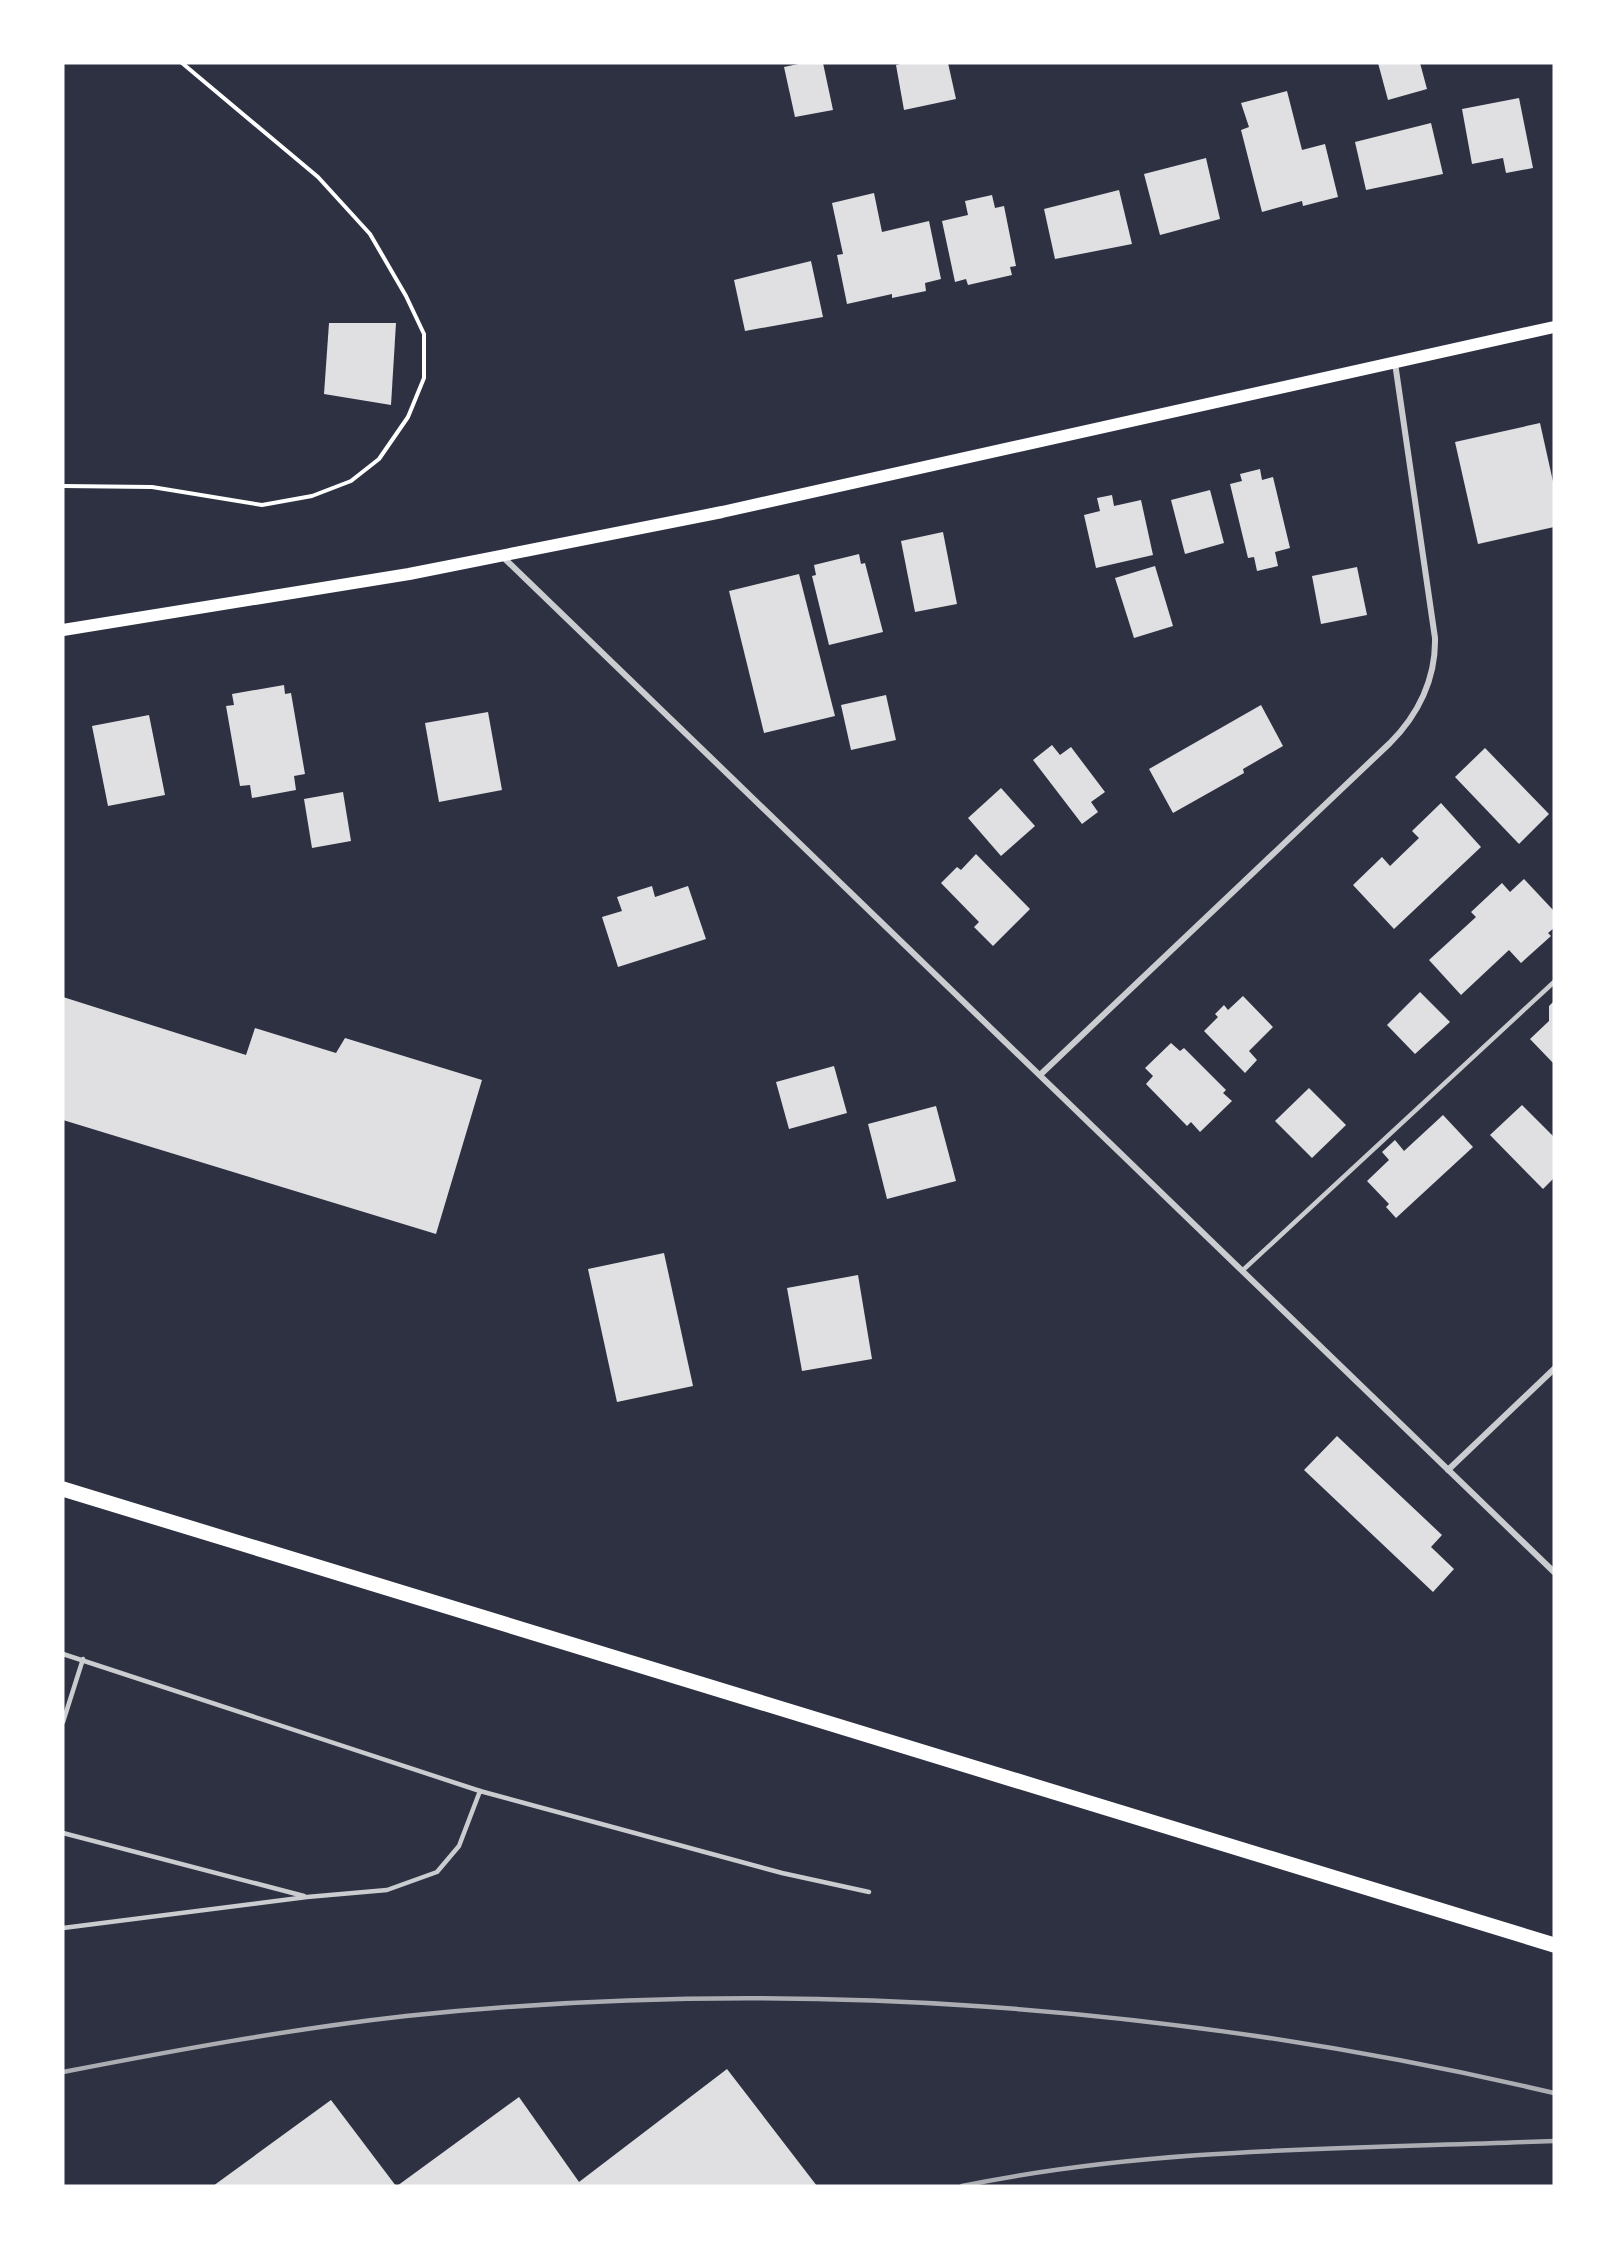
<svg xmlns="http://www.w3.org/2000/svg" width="1617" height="2249" font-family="'Alegreya Sans',sans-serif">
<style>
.building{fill:#e0e0e3}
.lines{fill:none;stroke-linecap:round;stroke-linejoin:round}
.path{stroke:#fff;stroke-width:4}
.service{stroke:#caccd0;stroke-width:4.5}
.minor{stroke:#caccd0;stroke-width:6}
.secondary{stroke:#fff;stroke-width:12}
.primary{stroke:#fff;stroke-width:15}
.rail{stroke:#abadb3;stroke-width:4.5}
</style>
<rect width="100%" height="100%" fill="#2d3142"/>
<g class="building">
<path d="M 803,63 L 823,63 L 833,110 L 795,117 L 784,67 Z"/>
<path d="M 904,63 L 948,63 L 956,99 L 904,110 L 896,65 Z"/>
<path d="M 1378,63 L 1420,63 L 1427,89 L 1388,100 Z"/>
<path d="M 1287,91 L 1302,150 L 1325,144 L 1338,197 L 1303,206 L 1302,201 L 1262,212 L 1241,130 L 1249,127 L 1241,103 Z"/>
<path d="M 1519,98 L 1533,168 L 1506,173 L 1503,158 L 1472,164 L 1462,109 Z"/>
<path d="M 1431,123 L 1443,174 L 1366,190 L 1355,142 Z"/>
<path d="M 1206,158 L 1220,219 L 1160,235 L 1144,174 Z"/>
<path d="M 1119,190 L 1132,244 L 1055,259 L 1044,209 Z"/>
<path d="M 874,193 L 882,232 L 929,221 L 941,279 L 925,283 L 926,291 L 892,298 L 892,294 L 847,304 L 837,255 L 843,254 L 832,203 Z"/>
<path d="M 992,195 L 995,208 L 1004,206 L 1016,266 L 1010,267 L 1012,275 L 968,285 L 966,279 L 955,282 L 942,221 L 968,215 L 965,201 Z"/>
<path d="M 811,261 L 823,317 L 745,331 L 734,280 Z"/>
<path d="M 329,323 L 396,323 L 391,405 L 324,394 Z"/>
<path d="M 1540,423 L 1554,486 L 1554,527 L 1478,544 L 1455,442 Z"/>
<path d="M 1260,469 L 1262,480 L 1273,477 L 1290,548 L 1275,552 L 1278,566 L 1257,571 L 1254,557 L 1248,558 L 1230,484 L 1242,481 L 1240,474 Z"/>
<path d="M 1210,490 L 1224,543 L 1185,554 L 1171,500 Z"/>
<path d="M 1112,495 L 1114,506 L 1141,500 L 1153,555 L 1096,568 L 1084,515 L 1100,511 L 1097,498 Z"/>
<path d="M 943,532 L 957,604 L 915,612 L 901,541 Z"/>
<path d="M 859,554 L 861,564 L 865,563 L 883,632 L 829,645 L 812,576 L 816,575 L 814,565 Z"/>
<path d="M 1155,566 L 1173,626 L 1134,638 L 1115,578 Z"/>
<path d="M 1357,567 L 1367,615 L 1321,624 L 1312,576 Z"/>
<path d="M 799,574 L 835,716 L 764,733 L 729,591 Z"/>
<path d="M 284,685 L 285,694 L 291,693 L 305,774 L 294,776 L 296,790 L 252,798 L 250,785 L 240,786 L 226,706 L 234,705 L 232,694 Z"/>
<path d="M 886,695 L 896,740 L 851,750 L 841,705 Z"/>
<path d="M 1261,705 L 1283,746 L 1243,769 L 1244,773 L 1173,813 L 1149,769 Z"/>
<path d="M 488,712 L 502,790 L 439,802 L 425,723 Z"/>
<path d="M 149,715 L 165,795 L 108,806 L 92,726 Z"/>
<path d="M 1052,745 L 1060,755 L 1071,747 L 1105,792 L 1091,802 L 1098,812 L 1082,824 L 1033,760 Z"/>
<path d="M 1485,748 L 1549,814 L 1519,844 L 1455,777 Z"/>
<path d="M 1001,788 L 1035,826 L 1001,856 L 968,818 Z"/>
<path d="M 343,792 L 351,841 L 312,848 L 304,799 Z"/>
<path d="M 1441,803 L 1481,847 L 1394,929 L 1353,885 L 1382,857 L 1390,866 L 1419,838 L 1412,831 Z"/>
<path d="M 976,854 L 1030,909 L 993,946 L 974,927 L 979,922 L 941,883 L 957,867 L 961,870 Z"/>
<path d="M 1524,879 L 1554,911 L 1554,928 L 1548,933 L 1551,936 L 1521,963 L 1509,950 L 1461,995 L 1429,960 L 1476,917 L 1471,912 L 1502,883 L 1510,892 Z"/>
<path d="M 652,886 L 655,897 L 688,886 L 706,939 L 618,967 L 602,917 L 622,911 L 617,897 Z"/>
<path d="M 1420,992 L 1450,1022 L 1415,1054 L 1387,1025 Z"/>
<path d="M 1243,996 L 1273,1027 L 1249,1051 L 1257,1060 L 1245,1073 L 1204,1031 L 1218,1017 L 1215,1014 L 1224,1005 L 1228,1010 Z"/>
<path d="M 63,997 L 246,1055 L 255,1028 L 336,1053 L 345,1038 L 482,1080 L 436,1234 L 63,1120 Z"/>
<path d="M 1554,1001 L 1554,1064 L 1530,1039 L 1549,1021 L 1549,1006 Z"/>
<path d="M 1171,1043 L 1180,1051 L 1184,1048 L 1226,1090 L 1223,1093 L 1232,1101 L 1200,1132 L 1191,1122 L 1187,1126 L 1146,1084 L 1153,1076 L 1145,1068 Z"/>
<path d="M 834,1066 L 847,1113 L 789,1129 L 776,1082 Z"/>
<path d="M 1309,1088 L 1346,1125 L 1312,1158 L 1275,1121 Z"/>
<path d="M 1522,1105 L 1554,1137 L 1554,1178 L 1543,1189 L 1490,1135 Z"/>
<path d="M 936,1106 L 956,1181 L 887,1199 L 868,1124 Z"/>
<path d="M 1443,1115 L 1473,1147 L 1396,1218 L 1386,1207 L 1389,1204 L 1367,1181 L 1389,1160 L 1382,1152 L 1395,1140 L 1404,1151 Z"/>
<path d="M 664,1253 L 693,1386 L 617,1402 L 588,1269 Z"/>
<path d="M 858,1275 L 872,1359 L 802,1371 L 787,1288 Z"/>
<path d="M 1337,1436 L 1442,1535 L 1431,1547 L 1454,1569 L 1433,1592 L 1304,1470 Z"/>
<path d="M 727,2069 L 817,2186 L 397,2186 L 519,2097 L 579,2182 Z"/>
<path d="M 331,2100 L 396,2186 L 213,2186 Z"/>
</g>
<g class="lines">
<path class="path" d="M 63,486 L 152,487 L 262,505 L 312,496 L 351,481 L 379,459 L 408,417 L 424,378 L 424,334 L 406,296 L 370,234 L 318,177 L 182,63"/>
<g class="service">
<path d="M 1242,1271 L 1554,982"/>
<path d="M 63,1654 L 480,1791"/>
<path d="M 63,1722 L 83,1659"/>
<path d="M 63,1833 L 304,1896"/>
<path d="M 63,1928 L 307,1897 L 387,1890 L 437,1872 L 459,1846 L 480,1791 L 782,1873 L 869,1892"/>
</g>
<g class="minor">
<path d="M 503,557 L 1554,1572"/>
<path d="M 1040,1075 L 1390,743 C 1418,715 1436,679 1435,638 L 1395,363"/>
<path d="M 1448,1470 L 1554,1369"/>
</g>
<path class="secondary" d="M 63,630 L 409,574 L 722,512 L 1554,327"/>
<path class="primary" d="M 63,1489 L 1554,1945"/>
<g class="rail">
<path d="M 63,2072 C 177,2050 290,2029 406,2016 C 789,1976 1180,2005 1554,2093"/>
<path d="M 962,2186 C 1156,2146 1357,2149 1554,2141"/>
</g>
</g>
<rect width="1617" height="2249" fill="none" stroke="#ffffff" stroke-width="129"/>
</svg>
